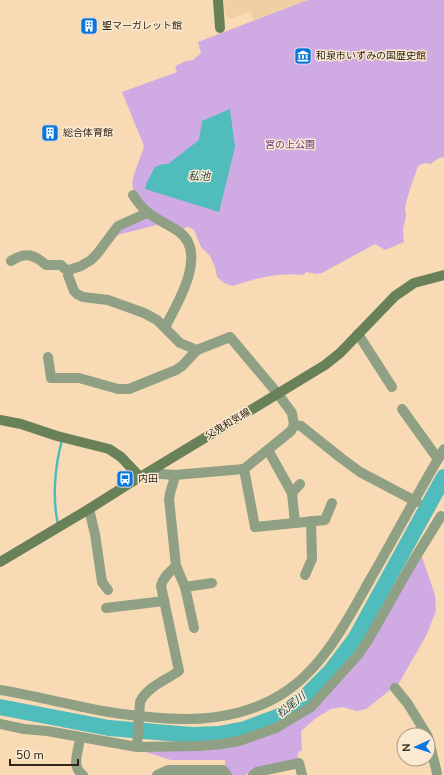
<svg xmlns="http://www.w3.org/2000/svg" width="444" height="775" font-family="'Nunito Sans','Noto Sans JP',sans-serif">
<style>
.built{fill:#f0cfa2}
.green{fill:#d0aae3}
.water{fill:#51bcbc}
.lines{fill:none;stroke-linecap:round;stroke-linejoin:round}
.stream{stroke:#51bcbc;stroke-width:2.5}
.river{stroke:#51bcbc;stroke-width:16}
.street{stroke:#8fa085;stroke-width:10}
.secondary{stroke:#688159;stroke-width:10}
.labels{text-anchor:middle;dominant-baseline:central;stroke-width:3;stroke-linejoin:round;paint-order:stroke}
.poi-label{font-size:10px;fill:#302516;stroke:#fbead3;text-anchor:start}
.park-label{font-size:10px;fill:#632f79;stroke:#fbead3}
.street-label{font-size:10px;fill:#302516;stroke:#fbead3}
.water-label{font-size:11px;font-style:italic;fill:#1e4d4d;stroke:#fbead3}
</style>
<rect width="100%" height="100%" fill="#f8dbb4"/>
<path class="built" d="M 224,0 L 308,0 L 254,20 L 250,11 L 230,19 L 225,14 Z"/>
<g class="green">
<path d="M 308,0 L 444,0 L 444,157 L 437,159 L 431,164 L 424,163 L 418,166 L 410,189 L 405,207 L 406,216 L 403,229 L 404,242 L 385,250 L 375,244 L 322,273 L 317,274 L 306,272 L 304,275 C 277,272 258,278 233,286 L 224,283 L 217,277 L 215,267 L 210,256 L 201,247 L 194,230 L 189,227 L 181,229 C 165,221 127,200 133,179 C 135,168 141,158 144,146 L 122,92 L 177,72 L 175,66 L 186,61 L 193,60 L 201,53 L 198,42 Z"/>
<path d="M 147,216 L 161,224 L 113,236 L 116,232 Z"/>
<path d="M 419,557 L 422,557 L 435,595 L 436,611 L 426,636 L 399,683 L 366,709 L 357,711 L 342,707 L 331,709 L 316,718 L 301,731 L 302,750 L 298,753 L 297,760 L 256,769 L 245,775 L 230,775 L 225,765 L 225,760 L 171,760 L 139,750 L 200,748 L 282,728 L 346,674 Z"/>
</g>
<path class="water" d="M 230,109 L 235,147 L 219,212 L 145,189 L 146,184 L 155,167 L 163,164 L 168,164 L 199,140 L 202,121 Z"/>
<g class="lines">
<path class="stream" d="M 58,524 C 52,498 55,466 62,440"/>
<path class="river" d="M 0,707 L 109,728 L 192,735 L 219,734 L 245,729 L 282,715 L 309,693 L 330,672 L 355,639 L 444,477"/>
<g class="street">
<path d="M 133,195 C 145,215 159,219 178,231 C 209,252 178,303 165,327"/>
<path d="M 11,261 C 26,251 35,255 46,265 L 61,265 L 65,269 L 69,270 L 81,266 L 91,260 L 97,254 L 118,226 L 147,213"/>
<path d="M 69,270 L 68,275 L 74,291 L 77,294 L 83,297 L 108,300 L 144,313 L 157,320 L 180,343 L 197,350 L 230,337 L 278,394 L 292,413 L 294,425 L 301,426 L 341,458 L 360,472 L 417,502"/>
<path d="M 358,334 L 392,387"/>
<path d="M 48,357 L 51,378 L 79,378 L 118,389 L 129,389 L 176,370 L 182,366 L 197,350"/>
<path d="M 402,409 L 438,459"/>
<path d="M 268,450 L 292,493"/>
<path d="M 244,469 L 255,527 L 325,520 L 332,503"/>
<path d="M 147,473 L 175,475 L 244,469 L 291,431 L 294,425"/>
<path d="M 89,509 L 95,534 L 102,582 L 108,590"/>
<path d="M 295,523 L 292,493 L 300,484"/>
<path d="M 176,566 L 185,587 L 194,628"/>
<path d="M 305,575 L 312,559 L 311,521"/>
<path d="M 185,587 L 212,583"/>
<path d="M 106,608 L 164,601"/>
<path d="M 395,688 L 408,704 L 427,735"/>
<path d="M 0,690 C 37,696 73,706 109,712 C 135,716 162,719 187,719 C 221,719 257,711 285,692 C 322,668 346,623 367,585 C 393,540 417,494 444,449"/>
<path d="M 0,724 L 24,729 L 47,731 L 137,747 L 200,746 L 222,744 L 239,741 L 276,728 L 311,707 L 358,655 L 367,642 L 412,563 L 441,516"/>
<path d="M 428,737 L 437,773"/>
<path d="M 79,744 C 77,756 72,767 83,775"/>
<path d="M 137,747 L 140,702 C 147,687 166,680 179,671 L 161,586 C 163,577 170,572 176,566 L 169,499 C 170,489 174,484 175,475"/>
<path d="M 157,775 L 168,770 L 223,770 L 227,775"/>
<path d="M 253,775 L 257,772 L 299,763 L 302,775"/>
</g>
<g class="secondary">
<path d="M 218,0 L 220,28"/>
<path d="M 0,420 L 21,424 L 57,436 L 109,449 L 121,457 L 140,477"/>
<path d="M 0,562 L 89,509 L 127,485 L 325,365 L 340,353 L 395,296 L 414,283 L 444,275"/>
</g>
</g>
<defs>
<symbol id="building-square" viewBox="-11 -11 22 22"><rect x="-9" y="-9" width="18" height="18" rx="4" fill="#0975dd" stroke="#fbead3"/><path d="M-4-6H4V6H1V3H-1V6H-4ZM-2.5-4.3h1.7v1.8h-1.7ZM.8-4.3h1.7v1.8H.8ZM-2.5-1h1.7V.8h-1.7ZM.8-1h1.7V.8H.8Z" fill="#fff"/></symbol>
<symbol id="museum-square" viewBox="-11 -11 22 22"><rect x="-9" y="-9" width="18" height="18" rx="4" fill="#0975dd" stroke="#fbead3"/><path d="M0-6L6-3V-2H-6V-3ZM-5-1h2V3h-2ZM-1-1h2V3h-2ZM3-1h2V3H3ZM-6 4H6V6H-6Z" fill="#fff"/></symbol>
<symbol id="bus-square" viewBox="-11 -11 22 22"><rect x="-9" y="-9" width="18" height="18" rx="4" fill="#0975dd" stroke="#fbead3"/><path d="M-5-6H5V4H4V6H2V4H-2V6H-4V4H-5ZM-3.5-4V0h7V-4ZM-3.5 1.2v1.5H-2V1.2ZM2 1.2v1.5H3.5V1.2Z" fill="#fff"/></symbol>
</defs>
<g fill-rule="evenodd">
<use href="#building-square" x="79" y="16" width="20" height="20"/>
<use href="#museum-square" x="293" y="46" width="20" height="20"/>
<use href="#building-square" x="40" y="123" width="20" height="20"/>
<use href="#bus-square" x="115" y="469" width="20" height="20"/>
</g>
<g class="labels">
<g class="poi-label">
<text x="102" y="26">聖マーガレット館</text>
<text x="316" y="56">和泉市いずみの国歴史館</text>
<text x="63" y="133">総合体育館</text>
<text x="138" y="479">内田</text>
</g>
<g class="park-label">
<text x="290" y="145">宮の上公園</text>
</g>
<g class="street-label">
<text transform="translate(228 424) rotate(-31)">父鬼和気線</text>
</g>
<g class="water-label">
<text x="199" y="176">私池</text>
<text transform="translate(291 705) rotate(-38)">松尾川</text>
</g>
</g>
<g transform="translate(416 747) rotate(267)"><circle r="19" fill="#fbead3" stroke="#aa9b87"/>
<path d="M0-3L7 15L0 10L-7 15Z" fill="#0975dd"/>
<text y="-6" font-size="11" font-weight="bold" text-anchor="middle" fill="#302516">N</text>
</g>
<path d="M10 759v6h68v-6" fill="none" stroke="#302516" stroke-width="2"/>
<text x="16" y="759" font-size="12" fill="#302516" stroke="#fbead3" stroke-width="3" paint-order="stroke">50 m</text>
</svg>
